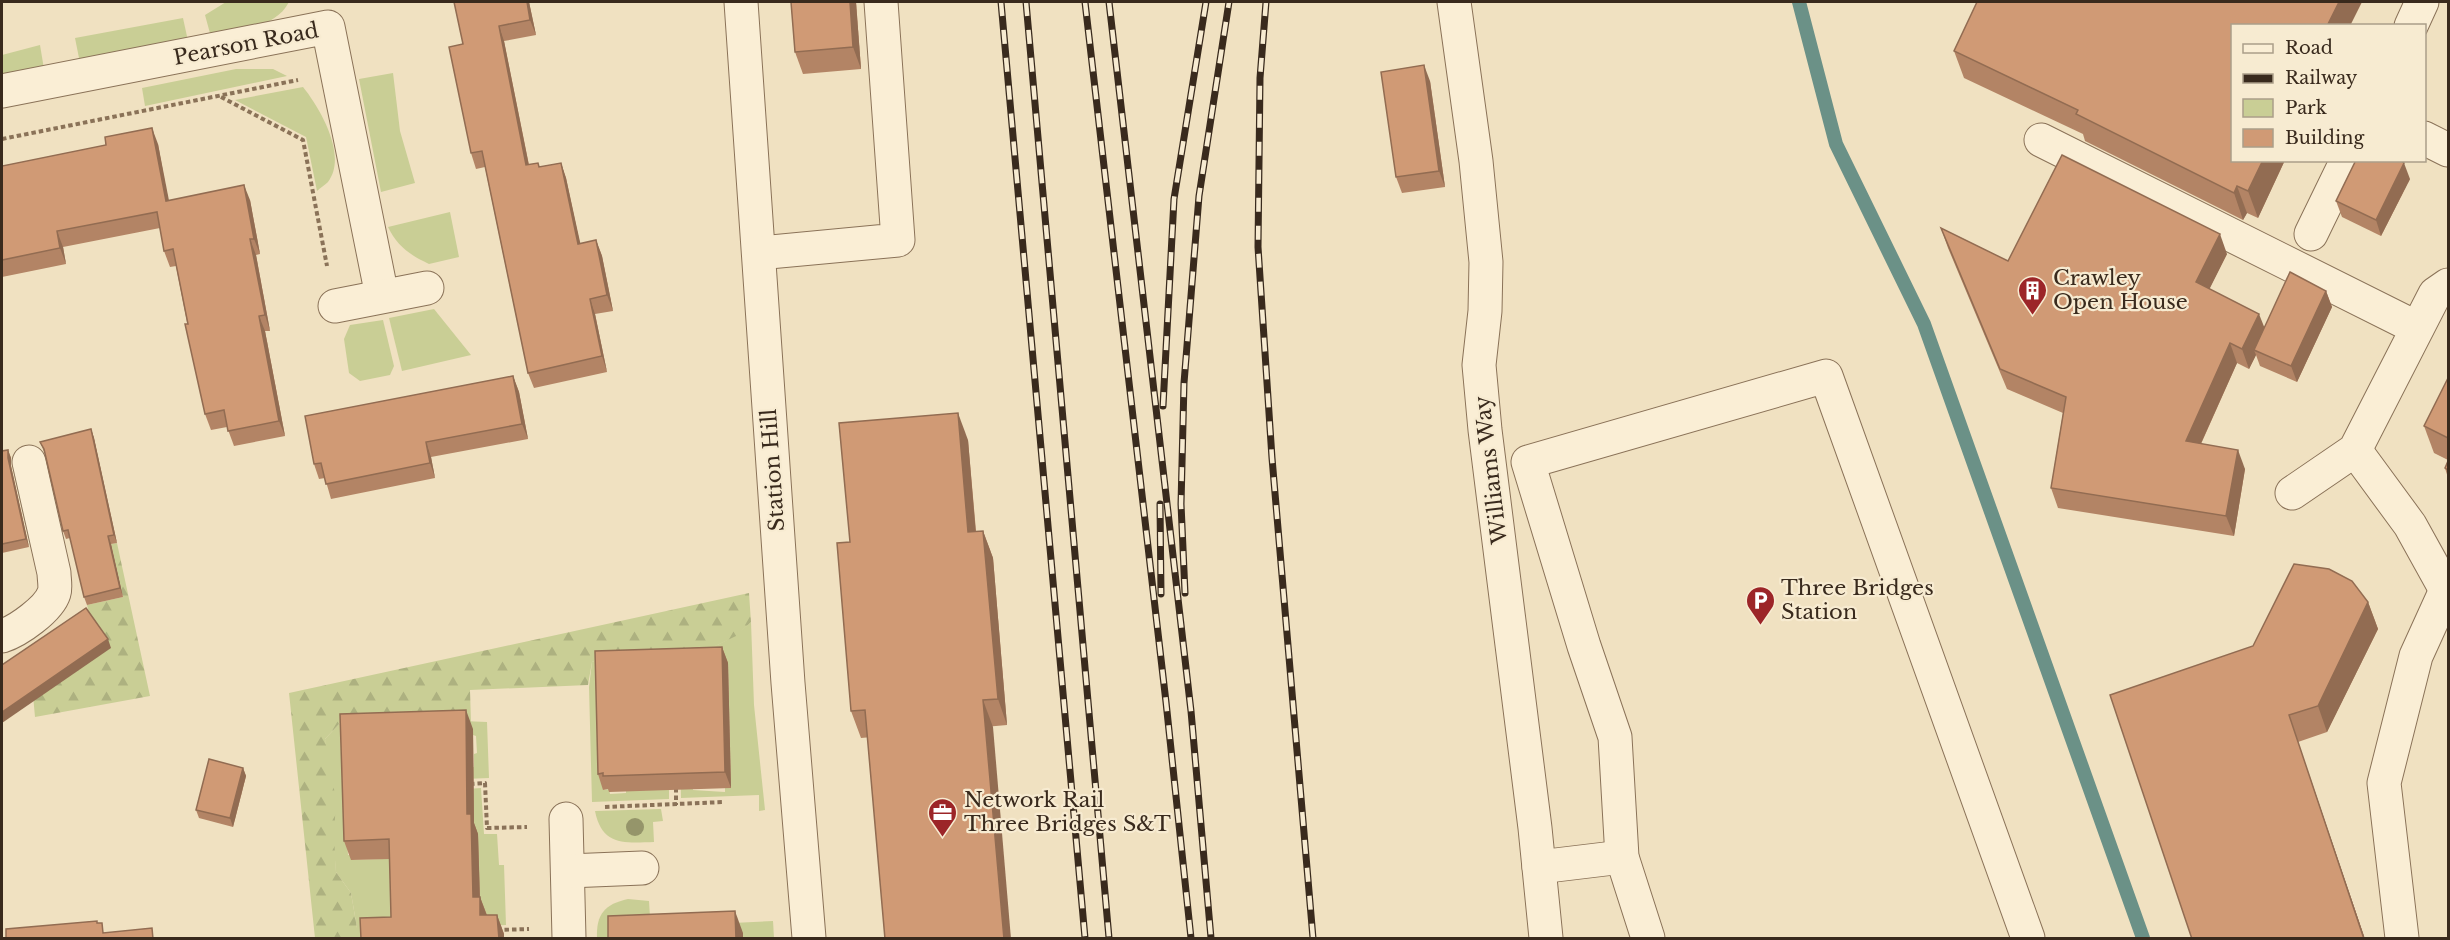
<svg xmlns="http://www.w3.org/2000/svg" width="2450" height="940" font-family="'Libre Baskerville',serif">
<style>
.green{fill:#c9ce95}
.forest{fill:url(#forest-firs)}
.lines{fill:none;stroke-linecap:round;stroke-linejoin:round}
.stream{stroke:#6b9187;stroke-width:14}
.minor-casing{stroke:#8a7258;stroke-width:35}
.path{stroke:#8a7258;stroke-width:4;stroke-dasharray:4.5 3;stroke-linecap:butt}
.minor{stroke:#faeed5;stroke-width:33}
.rail-casing{stroke:#392a1d;stroke-width:7}
.rail{stroke:#f7ebd1;stroke-width:4.5;stroke-dasharray:14;stroke-linecap:butt}
.tree{fill:#95956a}
.wall{fill:#b38465}
.shaded-wall{fill:#926c52}
.building{fill:#d09a75;stroke:#926c52;stroke-width:1.5}
.labels{text-anchor:middle;dominant-baseline:central;stroke-width:4.5;stroke-linejoin:round;paint-order:stroke}
.street-label{font-size:21px;fill:#392a1d;stroke:#f7ebd1}
.poi-label{font-size:21px;fill:#392a1d;stroke:#f7ebd1;text-anchor:start}
</style>
<defs>
<pattern id="forest-firs" width="22" height="20" patternUnits="userSpaceOnUse" patternTransform="scale(1.5)"><rect width="22" height="20" fill="#c9ce95"/><path d="M5 1l3.5 6h-7zM16 11l3.5 6h-7z" fill="#adb180"/></pattern>
</defs>
<rect width="100%" height="100%" fill="#f0e1c1"/>
<g class="green">
<path d="M 226,2 L 289,2 C 275,29 238,30 211,37 L 205,15 Z"/>
<path d="M 183,18 L 188,41 L 80,63 L 75,38 Z"/>
<path d="M 40,45 L 44,69 L 2,78 L 2,55 Z"/>
<path d="M 236,69 L 273,69 L 287,76 L 145,106 L 142,88 Z"/>
<path d="M 393,73 L 400,131 L 415,183 L 381,192 L 359,79 Z"/>
<path d="M 303,87 C 320,108 348,156 328,182 C 325,185 320,188 317,191 L 306,137 L 235,100 Z"/>
<path d="M 450,212 L 459,257 L 429,264 C 410,255 397,246 388,227 Z"/>
<path d="M 434,309 L 471,355 L 402,371 L 389,318 Z"/>
<path d="M 383,320 L 394,366 L 390,375 L 360,381 L 349,373 L 344,339 L 350,325 Z"/>
<path d="M 751,622 L 754,705 L 765,810 L 759,811 L 759,795 L 681,798 L 680,756 L 692,755 L 693,790 L 725,792 L 725,788 L 731,788 L 728,664 L 722,663 L 722,660 L 705,660 L 704,664 L 690,664 L 690,677 L 639,679 L 639,667 L 625,666 L 624,663 L 606,663 L 606,667 L 601,667 L 603,790 L 609,789 L 610,794 L 626,793 L 626,789 L 640,789 L 640,758 L 650,757 L 651,752 L 669,751 L 669,799 L 592,802 L 589,687 L 592,662 C 620,648 649,657 679,655 C 707,652 731,641 751,622 Z"/>
<path d="M 366,717 L 487,722 L 489,778 L 440,780 L 440,769 L 474,767 L 474,754 L 477,753 L 476,736 L 473,735 L 347,836 L 348,855 L 351,855 L 352,860 L 474,856 L 478,851 L 478,834 L 436,791 L 481,788 L 484,834 L 497,834 L 499,865 L 504,865 L 506,925 L 488,926 L 397,912 L 367,938 L 357,938 L 357,928 L 351,893 L 336,872 L 325,739 L 340,723 Z"/>
<path d="M 661,809 L 663,821 L 653,822 L 654,842 C 624,843 602,846 595,811 Z"/>
<path d="M 628,899 L 649,901 L 651,932 L 616,938 L 597,938 C 596,914 605,904 628,899 Z"/>
<path d="M 773,921 L 774,938 L 743,938 L 670,926 Z"/>
</g>
<g class="forest">
<path d="M 117,543 L 150,696 L 35,717 L 33,695 L 90,617 L 87,605 L 123,597 L 111,544 Z"/>
<path d="M 749,593 L 751,622 L 736,636 L 709,649 L 605,656 L 592,662 L 588,685 L 470,690 L 471,723 L 366,717 L 340,723 L 325,739 L 336,800 L 334,836 L 336,872 L 351,893 L 357,928 L 357,938 L 315,938 L 289,693 Z"/>
</g>
<g class="lines">
<path class="stream" d="M 1799,2 L 1836,144 L 1924,324 L 2143,938"/>
<defs>
<g id="minor">
<path d="M 741,2 L 788,683 L 809,938"/>
<path d="M 1454,2 L 1476,161 L 1486,262 L 1485,311 L 1479,365 L 1485,430 L 1535,828 L 1546,938"/>
<path d="M 2411,26 L 2422,2"/>
<path d="M 2,91 L 328,27 L 382,296"/>
<path d="M 2424,138 L 2448,150"/>
<path d="M 2041,140 L 2417,328"/>
<path d="M 2311,234 L 2347,160"/>
<path d="M 759,253 L 898,240 L 881,2"/>
<path d="M 335,306 L 427,288"/>
<path d="M 2355,450 L 2410,525 L 2446,590"/>
<path d="M 2292,493 L 2355,450 L 2435,294 L 2448,285"/>
<path d="M 2,636 C 18,631 49,609 54,593 C 56,587 54,579 54,573 L 29,462"/>
<path d="M 566,819 L 569,938"/>
<path d="M 1539,867 L 1622,857"/>
<path d="M 568,871 L 642,868"/>
<path d="M 1648,938 L 1622,857 L 1615,737 L 1584,646 L 1528,462 L 1826,376 L 2028,938"/>
<path d="M 2402,938 L 2384,783 L 2416,656 L 2446,590 L 2448,591"/>
</g>
</defs>
<use href="#minor" class="minor-casing"/>
<g class="path">
<path d="M 221,97 L 303,140 L 327,266"/>
<path d="M 2,139 L 298,80"/>
<path d="M 470,784 L 485,783 L 487,828 L 527,827"/>
<path d="M 676,788 L 676,805"/>
<path d="M 605,807 L 724,802"/>
<path d="M 497,930 L 529,929"/>
</g>
<use href="#minor" class="minor"/>
<defs>
<g id="rail">
<path d="M 1001,2 L 1085,938"/>
<path d="M 1026,2 L 1109,938"/>
<path d="M 1085,2 L 1166,702 L 1191,938"/>
<path d="M 1109,2 L 1191,711 L 1211,938"/>
<path d="M 1266,2 L 1260,78 L 1258,247 L 1272,458 L 1313,938"/>
<path d="M 1163,406 L 1174,199 L 1206,2"/>
<path d="M 1160,504 L 1161,594"/>
<path d="M 1185,593 L 1181,504 L 1184,383 L 1199,196 L 1229,2"/>
</g>
</defs>
<use href="#rail" class="rail-casing"/>
<use href="#rail" class="rail"/>
</g>
<circle class="tree" cx="635" cy="827" r="9"/>
<g class="wall">
<path d="M 454,2 L 529,2 L 536,35 L 504,41 L 529,165 L 540,167 L 561,163 L 566,178 L 580,244 L 596,240 L 602,256 L 613,311 L 595,314 L 607,372 L 534,388 L 528,373 L 485,167 L 476,169 L 471,153 L 463,44 Z"/>
<path d="M 791,2 L 856,2 L 861,69 L 803,74 L 795,52 Z"/>
<path d="M 1954,51 L 2285,160 L 2258,218 L 2247,213 L 2243,220 L 2085,141 L 2083,134 L 1964,78 Z"/>
<path d="M 1430,81 L 1445,187 L 1402,193 L 1396,177 Z"/>
<path d="M 158,144 L 168,200 L 250,200 L 260,254 L 256,255 L 270,331 L 265,331 L 285,436 L 234,446 L 227,427 L 211,430 L 205,414 L 176,266 L 170,267 L 164,251 L 160,228 L 63,247 L 66,264 L 2,277 L 3,281 L 2,282 L 2,166 Z"/>
<path d="M 2410,179 L 2381,236 L 2342,217 L 2336,201 Z"/>
<path d="M 1941,228 L 2008,261 L 2227,254 L 2209,289 L 2264,327 L 2326,291 L 2332,307 L 2297,382 L 2260,366 L 2256,355 L 2249,369 L 2237,363 L 2201,444 L 2245,469 L 2234,536 L 2058,508 L 2051,488 L 2063,413 L 2007,389 L 1948,248 Z"/>
<path d="M 513,376 L 519,392 L 528,439 L 431,457 L 435,478 L 331,499 L 325,478 L 319,479 L 314,464 Z"/>
<path d="M 2448,378 L 2448,460 L 2434,453 L 2424,426 Z"/>
<path d="M 91,429 L 94,438 L 117,543 L 111,544 L 123,597 L 87,605 L 84,597 L 70,538 L 66,539 L 63,531 L 45,454 L 40,442 Z"/>
<path d="M 968,440 L 976,531 L 983,531 L 993,558 L 1007,725 L 861,738 L 851,711 L 850,542 Z"/>
<path d="M 8,450 L 11,458 L 11,466 L 29,547 L 2,553 L 2,451 Z"/>
<path d="M 2448,461 L 2448,478 L 2445,468 Z"/>
<path d="M 2368,602 L 2378,629 L 2327,732 L 2298,742 L 2365,939 L 2192,939 L 2253,646 Z"/>
<path d="M 722,647 L 728,663 L 731,788 L 609,792 L 608,789 L 603,790 L 598,774 Z"/>
<path d="M 473,729 L 474,823 L 478,834 L 480,897 L 487,915 L 497,915 L 504,934 L 391,917 L 390,859 L 351,860 L 344,841 Z"/>
<path d="M 243,768 L 246,776 L 233,827 L 199,818 L 196,810 Z"/>
</g>
<g class="shaded-wall">
<path d="M 527,2 L 529,2 L 536,35 L 530,20 Z"/>
<path d="M 850,2 L 856,2 L 861,69 L 853,47 Z"/>
<path d="M 2339,2 L 2362,2 L 2350,26 L 2327,26 Z"/>
<path d="M 499,26 L 504,41 L 532,181 L 526,165 Z"/>
<path d="M 1424,65 L 1430,81 L 1445,187 L 1439,171 Z"/>
<path d="M 152,128 L 158,144 L 172,216 L 166,201 Z"/>
<path d="M 2263,160 L 2285,160 L 2258,218 L 2248,191 Z"/>
<path d="M 561,163 L 566,178 L 584,260 L 578,244 Z"/>
<path d="M 2404,163 L 2410,179 L 2381,236 L 2376,220 Z"/>
<path d="M 244,185 L 250,200 L 260,254 L 254,239 Z"/>
<path d="M 2237,186 L 2247,213 L 2243,220 L 2234,193 Z"/>
<path d="M 57,231 L 63,247 L 66,264 L 60,248 Z"/>
<path d="M 2220,234 L 2227,254 L 2203,302 L 2196,282 Z"/>
<path d="M 250,239 L 256,255 L 270,331 L 265,315 Z"/>
<path d="M 596,240 L 602,256 L 613,311 L 607,295 Z"/>
<path d="M 2326,291 L 2332,307 L 2297,382 L 2291,366 Z"/>
<path d="M 590,299 L 595,314 L 607,372 L 602,356 Z"/>
<path d="M 2259,314 L 2267,334 L 2254,350 L 2256,355 L 2249,369 L 2242,349 Z"/>
<path d="M 259,316 L 265,331 L 285,436 L 279,421 Z"/>
<path d="M 2230,343 L 2237,363 L 2193,461 L 2186,441 Z"/>
<path d="M 513,376 L 519,392 L 528,439 L 522,424 Z"/>
<path d="M 958,413 L 968,440 L 978,559 L 968,532 Z"/>
<path d="M 91,429 L 94,438 L 117,543 L 114,535 Z"/>
<path d="M 426,442 L 431,457 L 435,478 L 430,463 Z"/>
<path d="M 8,450 L 11,458 L 11,466 L 29,547 L 26,539 L 8,458 Z"/>
<path d="M 2238,450 L 2245,469 L 2234,536 L 2226,516 Z"/>
<path d="M 983,531 L 993,558 L 1007,725 L 998,699 Z"/>
<path d="M 108,536 L 111,544 L 123,597 L 120,588 Z"/>
<path d="M 2368,602 L 2378,629 L 2327,732 L 2318,706 Z"/>
<path d="M 108,639 L 111,648 L 2,723 L 2,712 Z"/>
<path d="M 722,647 L 728,663 L 731,788 L 725,772 Z"/>
<path d="M 983,700 L 993,727 L 1011,939 L 1004,939 Z"/>
<path d="M 466,710 L 473,729 L 474,823 L 478,834 L 480,904 L 480,897 L 487,916 L 487,935 L 473,897 L 467,814 Z"/>
<path d="M 2289,715 L 2298,742 L 2365,939 L 2364,939 Z"/>
<path d="M 243,768 L 246,776 L 233,827 L 230,818 Z"/>
<path d="M 735,911 L 743,933 L 743,939 L 736,939 Z"/>
<path d="M 497,915 L 504,934 L 504,939 L 499,939 Z"/>
</g>
<g class="building">
<path d="M 454,2 L 527,2 L 530,20 L 499,26 L 526,165 L 538,163 L 539,167 L 561,163 L 578,244 L 596,240 L 607,295 L 590,299 L 602,356 L 528,373 L 482,151 L 471,153 L 449,47 L 463,44 Z"/>
<path d="M 791,2 L 850,2 L 853,47 L 795,52 Z"/>
<path d="M 1977,2 L 2339,2 L 2327,26 L 2232,26 L 2232,160 L 2263,160 L 2248,191 L 2237,186 L 2234,193 L 2076,114 L 2078,110 L 1954,51 Z"/>
<path d="M 1424,65 L 1439,171 L 1396,177 L 1381,72 Z"/>
<path d="M 152,128 L 166,201 L 244,185 L 254,239 L 250,239 L 265,315 L 259,316 L 279,421 L 228,431 L 224,410 L 205,414 L 185,324 L 188,324 L 173,249 L 164,251 L 157,212 L 57,231 L 60,248 L 2,260 L 2,166 L 106,145 L 105,137 Z"/>
<path d="M 2062,155 L 2220,234 L 2196,282 L 2259,314 L 2242,349 L 2230,343 L 2186,441 L 2238,450 L 2226,516 L 2051,488 L 2066,397 L 2000,369 L 1941,228 L 2008,261 Z"/>
<path d="M 2356,160 L 2400,160 L 2404,163 L 2376,220 L 2336,201 Z"/>
<path d="M 2290,272 L 2326,291 L 2291,366 L 2254,350 Z"/>
<path d="M 513,376 L 522,424 L 426,442 L 430,463 L 326,484 L 321,463 L 314,464 L 305,416 Z"/>
<path d="M 2448,378 L 2448,438 L 2424,426 Z"/>
<path d="M 958,413 L 968,532 L 983,531 L 998,699 L 983,700 L 1004,939 L 885,939 L 865,710 L 851,711 L 837,543 L 850,542 L 839,423 Z"/>
<path d="M 91,429 L 114,535 L 108,536 L 120,588 L 84,597 L 68,530 L 63,531 L 44,449 L 40,442 Z"/>
<path d="M 8,450 L 8,458 L 26,539 L 2,544 L 2,451 Z"/>
<path d="M 2448,461 L 2448,470 L 2445,468 Z"/>
<path d="M 2294,564 L 2329,569 L 2352,581 L 2368,602 L 2318,706 L 2289,715 L 2364,939 L 2192,939 L 2110,695 L 2253,646 Z"/>
<path d="M 86,608 L 108,639 L 2,712 L 2,665 Z"/>
<path d="M 722,647 L 725,772 L 603,776 L 603,773 L 598,774 L 595,651 Z"/>
<path d="M 466,710 L 467,814 L 471,814 L 473,897 L 480,897 L 480,915 L 497,915 L 499,939 L 361,939 L 360,918 L 391,917 L 389,839 L 344,841 L 340,714 Z"/>
<path d="M 209,759 L 243,768 L 230,818 L 196,810 Z"/>
<path d="M 735,911 L 736,939 L 608,939 L 608,916 Z"/>
<path d="M 97,921 L 97,923 L 102,923 L 103,933 L 152,928 L 153,939 L 6,939 L 6,929 Z"/>
</g>
<defs>
<symbol id="building-pin" viewBox="-11 -11 22 30"><path d="M0 17L-7.5 6A9.5 9.5 0 1 1 7.5 6Z" fill="#9c2528" stroke="#f7ebd1"/><path d="M-4-6H4V6H1V3H-1V6H-4ZM-2.5-4.3h1.7v1.8h-1.7ZM.8-4.3h1.7v1.8H.8ZM-2.5-1h1.7V.8h-1.7ZM.8-1h1.7V.8H.8Z" fill="#fff"/></symbol>
<symbol id="parking-pin" viewBox="-11 -11 22 30"><path d="M0 17L-7.5 6A9.5 9.5 0 1 1 7.5 6Z" fill="#9c2528" stroke="#f7ebd1"/><path d="M-3.5-5.5H1a3.5 3.5 0 0 1 0 7H-1V5.5H-3.5ZM-1-3.4V-.6H.8a1.4 1.4 0 0 0 0-2.8Z" fill="#fff"/></symbol>
<symbol id="office-pin" viewBox="-11 -11 22 30"><path d="M0 17L-7.5 6A9.5 9.5 0 1 1 7.5 6Z" fill="#9c2528" stroke="#f7ebd1"/><path d="M-6-3h4V-5.5h4V-3h4V5H-6ZM-1-4.5V-3h2v-1.5ZM-6 0V1H6V0Z" fill="#fff"/></symbol>
</defs>
<g fill-rule="evenodd">
<use href="#building-pin" x="2016" y="274" width="33" height="45"/>
<use href="#parking-pin" x="1744" y="584" width="33" height="45"/>
<use href="#office-pin" x="926" y="796" width="33" height="45"/>
</g>
<g class="labels">
<g class="street-label">
<text transform="translate(246 44) rotate(-11)">Pearson Road</text>
<text transform="translate(773 470) rotate(-94)">Station Hill</text>
<text transform="translate(1491 470) rotate(-97)">Williams Way</text>
</g>
<g class="poi-label">
<text x="2053" y="278">Crawley<tspan x="2053" dy="24">Open House</tspan></text>
<text x="1781" y="588">Three Bridges<tspan x="1781" dy="24">Station</tspan></text>
<text x="964" y="800">Network Rail<tspan x="964" dy="24">Three Bridges S&amp;T</tspan></text>
</g>
</g>
<rect width="2450" height="940" fill="none" stroke="#392a1d" stroke-width="6"/>
<rect x="2231" y="24" width="195" height="138" fill="#f7ebd1" stroke="#ab9e89" stroke-width="1.5"/>
<rect x="2243" y="44" width="30" height="9" fill="#faeed5" stroke="#ab9e89" stroke-width="1.5"/>
<text x="2285" y="54" font-size="18" fill="#392a1d">Road</text>
<rect x="2243" y="74" width="30" height="9" fill="#392a1d" stroke="#ab9e89" stroke-width="1.5"/>
<text x="2285" y="84" font-size="18" fill="#392a1d">Railway</text>
<rect x="2243" y="99" width="30" height="18" fill="#c9ce95" stroke="#ab9e89" stroke-width="1.5"/>
<text x="2285" y="114" font-size="18" fill="#392a1d">Park</text>
<rect x="2243" y="129" width="30" height="18" fill="#d09a75" stroke="#ab9e89" stroke-width="1.5"/>
<text x="2285" y="144" font-size="18" fill="#392a1d">Building</text>
</svg>
